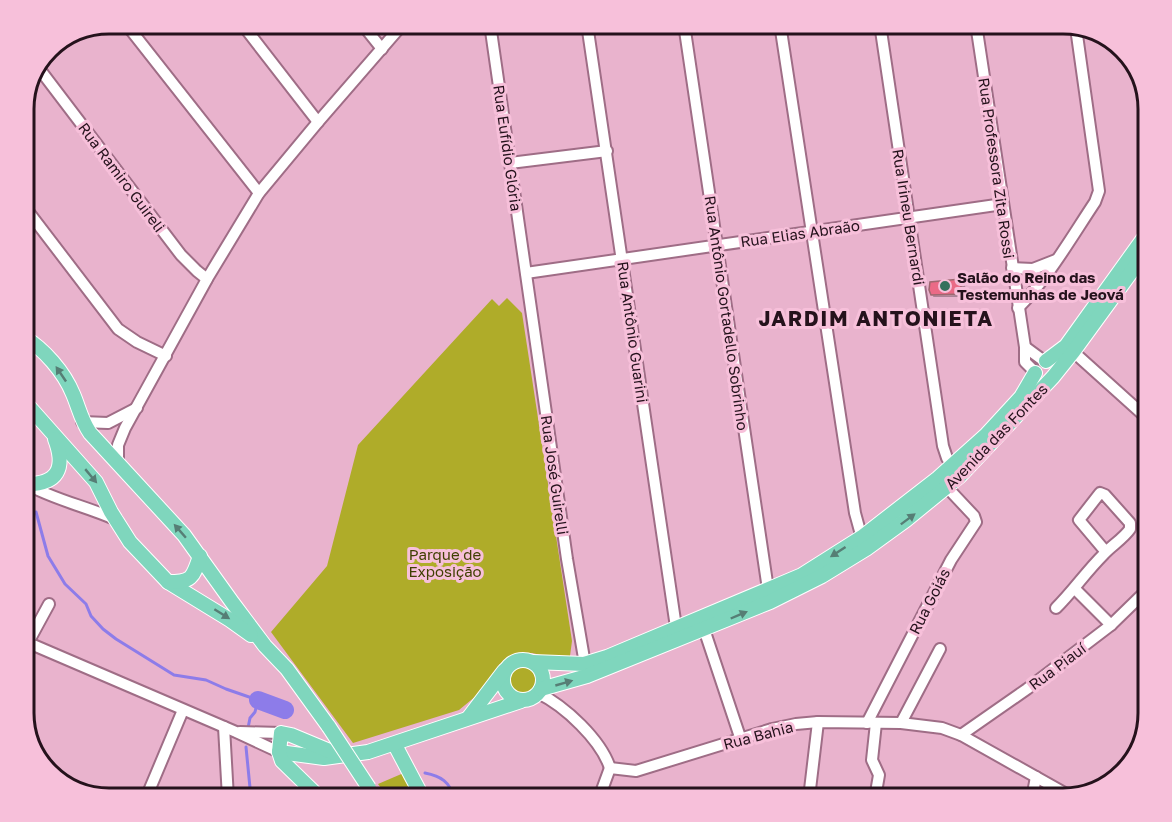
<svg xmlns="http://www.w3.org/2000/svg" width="1172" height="822" font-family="'Golos Text',sans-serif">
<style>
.green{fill:#afac29}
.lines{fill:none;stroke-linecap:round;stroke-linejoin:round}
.stream{stroke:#8d7ce9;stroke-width:3}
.river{stroke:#8d7ce9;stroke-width:18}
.building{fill:#ea6a86;stroke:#9d6770;stroke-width:1.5;filter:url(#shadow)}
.minor-casing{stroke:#9f6d86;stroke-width:14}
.major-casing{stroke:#fff;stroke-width:16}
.minor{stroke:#fff;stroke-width:10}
.major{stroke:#7fd6bd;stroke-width:14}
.major-bridge-casing{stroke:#fff;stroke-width:16;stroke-linecap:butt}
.major-bridge{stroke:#7fd6bd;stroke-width:14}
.oneway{fill:#567e75}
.poi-dot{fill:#35715d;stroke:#f7c0da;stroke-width:2}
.labels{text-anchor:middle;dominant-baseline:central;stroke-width:6;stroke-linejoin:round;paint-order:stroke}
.street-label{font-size:15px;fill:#25121c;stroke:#f7c0da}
.poi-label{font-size:15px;font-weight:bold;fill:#25121c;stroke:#f7c0da;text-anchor:start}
.park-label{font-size:15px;fill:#403f02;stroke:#f7c0da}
.district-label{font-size:21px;font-weight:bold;letter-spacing:1.5px;fill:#25121c;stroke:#f7c0da}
.rim{fill:none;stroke:#25121c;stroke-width:3}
</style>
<defs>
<filter id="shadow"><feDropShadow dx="4" dy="4" stdDeviation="0" flood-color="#0004"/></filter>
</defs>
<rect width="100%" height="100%" fill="#e9b3cd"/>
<g class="green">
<path d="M 507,298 L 522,313 L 572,641 L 570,656 L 566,659 L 558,659 L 532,653 L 510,656 L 500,664 L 476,696 L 459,710 L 353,743 L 271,632 L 327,566 L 358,445 L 492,299 L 499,306 Z"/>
<circle cx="523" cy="680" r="13"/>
<path d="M 406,772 L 420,798 L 388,798 L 378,784 Z"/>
</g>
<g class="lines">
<g class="stream">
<path d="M 36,512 L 48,556 L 65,584 L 86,604 L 91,616 L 103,629 L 116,639 L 174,675 L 206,680 L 226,689 L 258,700 L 255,712 L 250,718 L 248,728"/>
<path d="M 246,747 L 251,798"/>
<path d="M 425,773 C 441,776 450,782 454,798"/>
</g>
<path class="river" d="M 258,700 L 285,710"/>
</g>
<path class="building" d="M 960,279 L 962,294 L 931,295 L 929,290 L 930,282 Z"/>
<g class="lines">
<defs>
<g id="minor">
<path d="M 126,24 L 259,193"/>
<path d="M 242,24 L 318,122"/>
<path d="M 362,24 L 382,49"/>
<path d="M 490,24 L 567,559 L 586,670"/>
<path d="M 587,24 L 677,634"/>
<path d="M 684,24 L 769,596"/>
<path d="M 780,24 L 855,513 L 863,542"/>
<path d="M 880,24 L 943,446 L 947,458 L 956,472"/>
<path d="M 976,24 L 1025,347 L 1025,362 L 1035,372"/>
<path d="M 41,71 L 181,255 L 197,271 L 207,279"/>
<path d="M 510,163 L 607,151"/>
<path d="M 24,206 L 118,329 L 137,342 L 166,356"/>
<path d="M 1012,268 L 1033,269 L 1056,260"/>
<path d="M 526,273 L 1003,204"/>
<path d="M 1018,308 C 1049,277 1071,238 1095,202 L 1099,191 L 1076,28"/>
<path d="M 1025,347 L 1044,361"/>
<path d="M 1068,347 L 1148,419"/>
<path d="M 82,422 L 108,423 L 137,408"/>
<path d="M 118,461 L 118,445 L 125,428 L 207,279 L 259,193 L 318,122 L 403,24"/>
<path d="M 24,483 C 54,500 86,506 117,520"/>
<path d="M 1075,589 L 1111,625"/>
<path d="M 1056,608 C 1073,591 1086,572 1103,555 C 1111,546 1123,539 1130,529 L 1130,523 L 1105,495 L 1100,493 L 1079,520 L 1106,552"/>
<path d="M 704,629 L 741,740"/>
<path d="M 24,641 L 236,732 L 279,752"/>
<path d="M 24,650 L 49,604"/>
<path d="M 538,693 C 565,706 601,740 610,768"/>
<path d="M 867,723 L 951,560 L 976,522 L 974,516 L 942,482"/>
<path d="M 901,723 L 940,649"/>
<path d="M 224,727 L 228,798"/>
<path d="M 240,732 L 281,733"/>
<path d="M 961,735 L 1027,689 L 1111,625 L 1148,589"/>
<path d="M 610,768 L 636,771 L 772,729 L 796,724 L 818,722 L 901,723 L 942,728 L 961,735 L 1070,796"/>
<path d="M 146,798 L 183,710"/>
<path d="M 599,798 L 610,768"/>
<path d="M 809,798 L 818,722"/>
<path d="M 875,798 L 879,775 L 872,760 L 876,723"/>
<path d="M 1032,798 L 1036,777"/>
</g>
<g id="major">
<path d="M 24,337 C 44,349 64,372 73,394 C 79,408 81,420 90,433 L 184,535 L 232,602 L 265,646 L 287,669 L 329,727"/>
<path d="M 1046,361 L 1066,346 L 1148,232"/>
<path d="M 24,401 L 96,482 L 111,512 L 130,542 L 168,582 L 230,620 L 251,635"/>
<path d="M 25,484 C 58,485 66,468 55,439"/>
<path d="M 168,582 C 192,582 193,578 200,556"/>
<circle cx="523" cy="680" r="20"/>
<path d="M 533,662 L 584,664 L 607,657 L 802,575 L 862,537 L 938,478 L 986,435 L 1021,397 L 1035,373"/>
<path d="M 541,689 L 587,676 L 770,602 L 822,576 L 866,549 L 906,520 L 960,476 L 1053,377 L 1073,352 L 1148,249"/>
<path d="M 469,717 L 504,671"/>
<path d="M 395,745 L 423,798"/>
<path d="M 279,752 L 324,758 L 368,752 L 521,701"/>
<path d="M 320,798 L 282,761 L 279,752 L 281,733 L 291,735 L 339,755"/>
</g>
</defs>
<use href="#minor" class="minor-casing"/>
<use href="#major" class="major-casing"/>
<use href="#minor" class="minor"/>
<use href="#major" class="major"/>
<defs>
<path id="major-bridge" d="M 329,727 L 369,788"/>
</defs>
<use href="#major-bridge" class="major-bridge-casing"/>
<use href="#major-bridge" class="major-bridge"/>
</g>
<defs><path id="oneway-solid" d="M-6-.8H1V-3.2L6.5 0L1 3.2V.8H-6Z" transform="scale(1.5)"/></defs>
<g class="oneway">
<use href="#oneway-solid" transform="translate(61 374) rotate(-124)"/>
<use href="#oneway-solid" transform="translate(91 476) rotate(50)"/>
<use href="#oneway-solid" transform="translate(908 519) rotate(-37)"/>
<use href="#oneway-solid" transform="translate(180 531) rotate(-131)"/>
<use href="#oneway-solid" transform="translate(838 552) rotate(147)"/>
<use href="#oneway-solid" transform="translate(222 614) rotate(32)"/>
<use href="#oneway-solid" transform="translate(739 615) rotate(-23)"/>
<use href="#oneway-solid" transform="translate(564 683) rotate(-16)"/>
</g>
<circle class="poi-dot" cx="945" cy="286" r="6"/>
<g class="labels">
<g class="street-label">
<text transform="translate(508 148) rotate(82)">Rua Eufídio Glória</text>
<text transform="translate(997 168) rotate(82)">Rua Professora Zita Rossi</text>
<text transform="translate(122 177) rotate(53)">Rua Ramiro Guireli</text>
<text transform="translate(909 217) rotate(81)">Rua Irineu Bernardi</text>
<text transform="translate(800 233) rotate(-8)">Rua Elias Abraão</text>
<text transform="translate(727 313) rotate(82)">Rua Antônio Gortadello Sobrinho</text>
<text transform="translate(633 332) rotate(82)">Rua Antônio Guarini</text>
<text transform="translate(996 436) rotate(-46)">Avenida das Fontes</text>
<text transform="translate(555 475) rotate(82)">Rua José Guirelli</text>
<text transform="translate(929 601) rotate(-63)">Rua Goiás</text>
<text transform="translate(1057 666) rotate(-37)">Rua Piauí</text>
<text transform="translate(758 735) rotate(-15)">Rua Bahia</text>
</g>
<g class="poi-label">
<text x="957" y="277">Salão do Reino das<tspan x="957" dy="17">Testemunhas de Jeová</tspan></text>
</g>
<g class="park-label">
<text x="445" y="554">Parque de<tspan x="445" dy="17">Exposição</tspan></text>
</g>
<g class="district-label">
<text x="876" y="318">JARDIM ANTONIETA</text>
</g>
</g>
<path d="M0 0H1172V822H0ZM109 34H1063A75 75 0 0 1 1138 109V713A75 75 0 0 1 1063 788H109A75 75 0 0 1 34 713V109A75 75 0 0 1 109 34Z" fill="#f7c0da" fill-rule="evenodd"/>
<path class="rim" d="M109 34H1063A75 75 0 0 1 1138 109V713A75 75 0 0 1 1063 788H109A75 75 0 0 1 34 713V109A75 75 0 0 1 109 34Z"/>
</svg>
